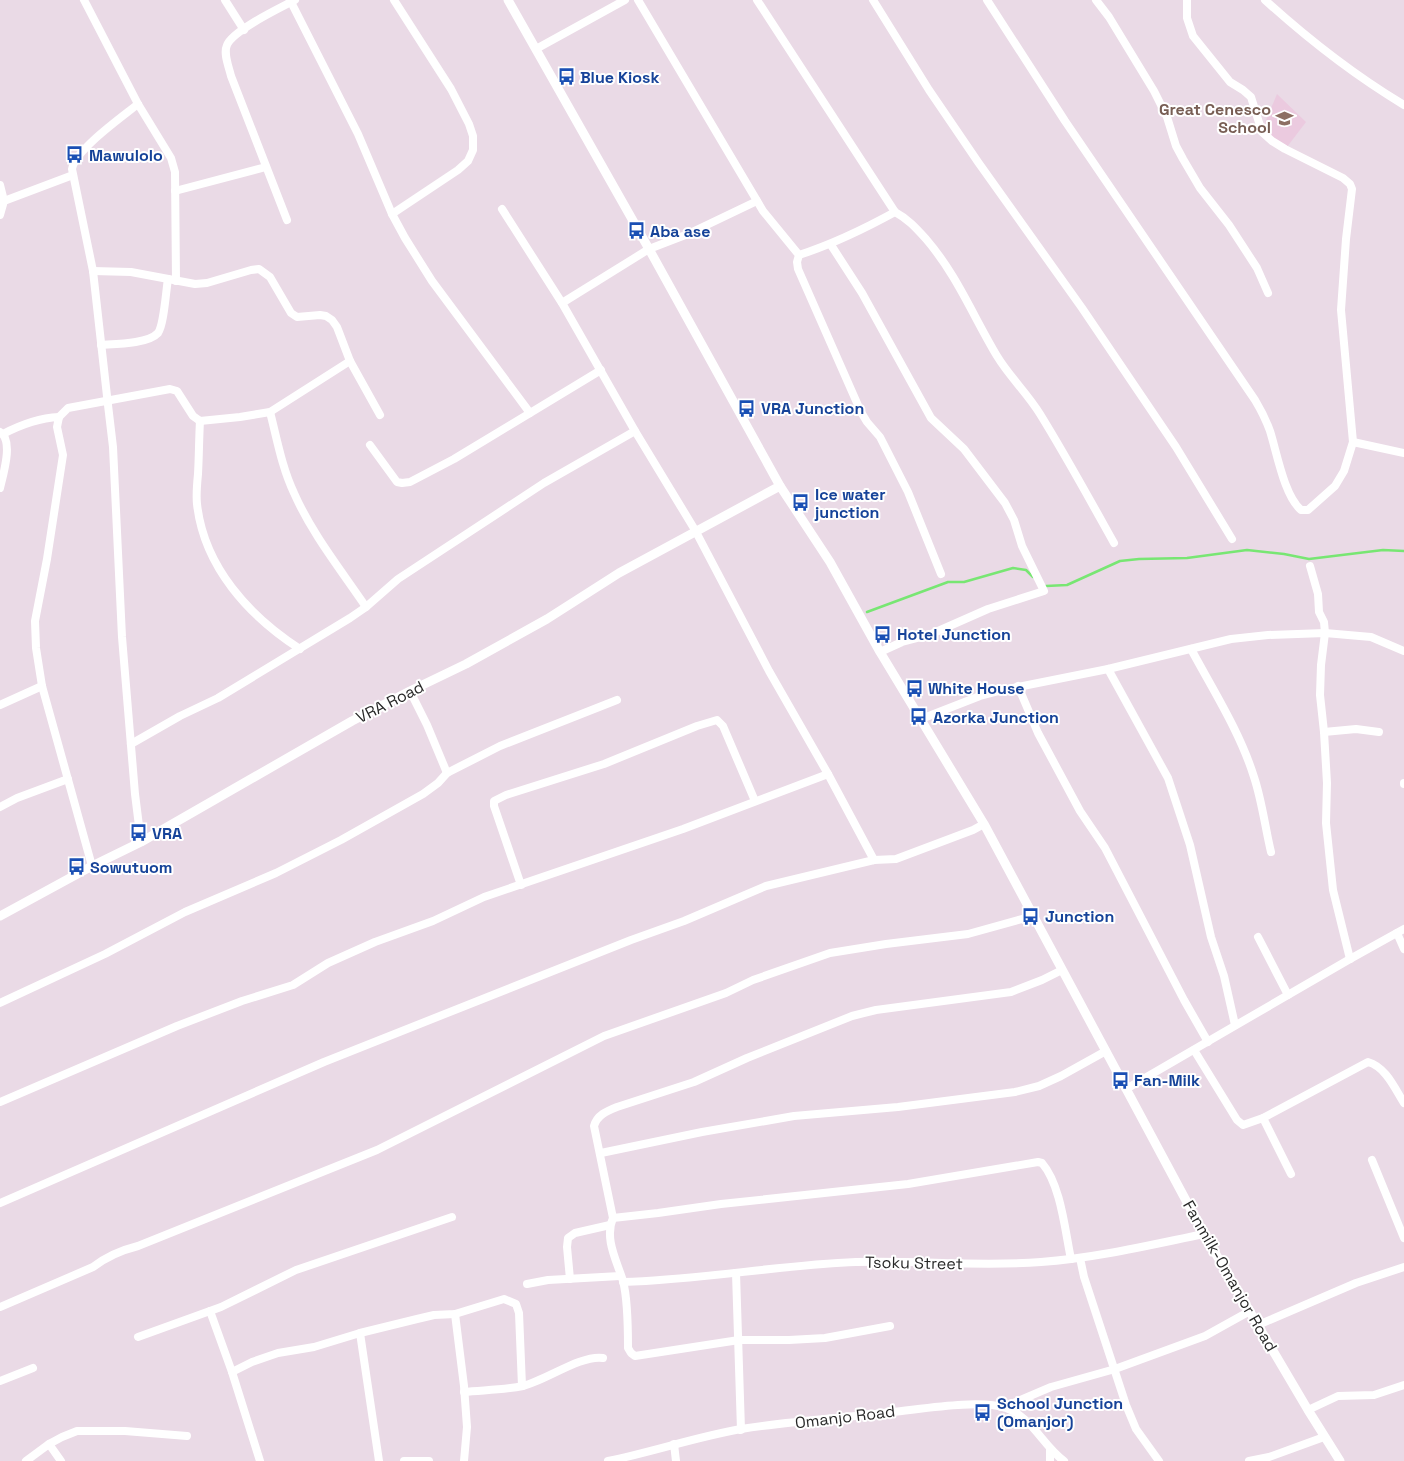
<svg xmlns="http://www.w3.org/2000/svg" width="1404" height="1461" font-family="'Space Grotesk',sans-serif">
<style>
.education{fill:#ebcadf}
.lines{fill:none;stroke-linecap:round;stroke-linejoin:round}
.stream{stroke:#78e673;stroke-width:2.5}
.minor{stroke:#fff;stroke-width:8}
.tertiary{stroke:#fff;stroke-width:9}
.labels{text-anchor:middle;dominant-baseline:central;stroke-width:4;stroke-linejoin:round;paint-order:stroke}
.transit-label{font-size:16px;font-weight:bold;fill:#164399;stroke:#fff;text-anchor:start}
.education-label{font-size:16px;font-weight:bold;fill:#785e54;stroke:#fff;text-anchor:end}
.street-label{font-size:16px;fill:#282828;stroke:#fff}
</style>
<rect width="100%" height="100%" fill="#eadae6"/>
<path class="education" d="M 1277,94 L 1306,122 L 1287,147 L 1262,130 Z"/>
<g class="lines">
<g class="stream">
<path d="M 1046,586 L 1067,585 L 1120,561 L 1139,559 L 1187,558 L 1247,550 L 1284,554 L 1309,559 L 1383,550 L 1404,551"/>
<path d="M 867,612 L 948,582 L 964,582 L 1013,568 L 1026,570 L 1033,577"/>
</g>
<g class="minor">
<path d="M 84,0 L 138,104 L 171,158 L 175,172 L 176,281"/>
<path d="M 225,0 L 244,30"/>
<path d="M 638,0 L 763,211 L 799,255 L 797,262 L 798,269 L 861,412 L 867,422 L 880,437 L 908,492 L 941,574"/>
<path d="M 757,0 L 895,212 C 908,219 916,228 926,239 C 957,275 973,316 997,356 C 1009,376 1027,393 1040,414 C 1066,456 1090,500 1114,543"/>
<path d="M 873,0 L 929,90 L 978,162 L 1082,308 L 1176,447 L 1232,539"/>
<path d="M 987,0 L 1065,121 L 1255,400 C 1261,410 1266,420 1270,431 C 1277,453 1284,495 1301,510 L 1308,510 L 1335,486 L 1344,471 L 1353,442 L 1341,310 L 1346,239 L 1352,189 L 1350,184 L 1343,178 L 1285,149 L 1272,141 L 1262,132 L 1251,97 L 1243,90 L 1230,82 L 1193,36 L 1187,18 L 1187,0"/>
<path d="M 1096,0 L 1109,17 L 1154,91 L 1167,117 L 1176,146 L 1183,159 L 1200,188 L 1229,225 L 1257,268 L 1268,293"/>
<path d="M 1265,0 C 1308,39 1354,75 1404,105"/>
<path d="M 291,2 L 358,134 L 392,214 L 405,238 L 432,281 L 530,413"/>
<path d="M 536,49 L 625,0"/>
<path d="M 138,104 C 122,117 75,150 72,169 L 93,271 L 108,405 L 113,447 L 122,637 L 135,794 L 141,842"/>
<path d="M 0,185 L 4,201"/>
<path d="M 175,191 L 266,167"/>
<path d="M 502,209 L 562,303 L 635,431 L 695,530 L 769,671 L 828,774 L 874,860"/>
<path d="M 392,214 L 458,170 L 468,161 L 473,150 L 473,136 L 469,124 L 451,89 L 394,0"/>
<path d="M 0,215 L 4,201 L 73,175"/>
<path d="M 287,220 L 231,76 C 229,67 223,54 227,45 C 233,30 280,8 295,0"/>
<path d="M 831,245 L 862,293 L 931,418 L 964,449 L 1005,503 L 1014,520 L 1022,546 L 1044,591 L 988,609 L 929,635 L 902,642 L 880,652"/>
<path d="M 799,255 C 833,244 864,229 895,212"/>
<path d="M 93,271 L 131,272 L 195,284 L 207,283 L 251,270 L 259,269 L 270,277 L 291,313 L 297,317 L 320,315 L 326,316 L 332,320 L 337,327 L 350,361 L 380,415"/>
<path d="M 562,303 L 649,249 L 688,234 L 757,201"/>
<path d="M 101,345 C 115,344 148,344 158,333 C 164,325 166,290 168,279"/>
<path d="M 270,412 C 277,439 282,468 294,493 C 312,534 341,570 366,607"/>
<path d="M 200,421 C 199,438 199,456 198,474 C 197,484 196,495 197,504 C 204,567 249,616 300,649"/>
<path d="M 0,432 C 14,440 3,475 0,488"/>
<path d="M 3,434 C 22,424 39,418 59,417"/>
<path d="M 1353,442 L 1404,453"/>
<path d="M 370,445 L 397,482 L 402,483 L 410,482 L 454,459 L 601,370"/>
<path d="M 1310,566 L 1318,594 L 1319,612 L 1324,622 L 1325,633 L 1321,665 L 1320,695 L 1324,732 L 1327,783 L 1326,823 L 1333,890 L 1350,959"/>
<path d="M 1191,649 C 1213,690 1240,732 1254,777 C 1262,801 1265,827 1271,852"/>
<path d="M 1108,669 L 1168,778 L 1190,845 L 1211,937 L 1224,976 L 1235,1025"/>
<path d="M 1018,686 L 1038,733 L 1080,811 L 1105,848 L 1184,1000 L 1208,1042"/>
<path d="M 410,691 L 427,725 L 447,773"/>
<path d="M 0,705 L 42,686"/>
<path d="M 921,719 L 980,696 L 1003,690 L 1108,669 L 1231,639 L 1268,635 L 1325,633 L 1371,637 L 1404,651"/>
<path d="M 1324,732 L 1356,729 L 1379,732"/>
<path d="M 131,744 L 180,716 L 218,698 L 350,618 L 366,607 L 398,579 L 544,483 L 635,431"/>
<path d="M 1404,783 L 1404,784"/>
<path d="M 0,807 L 17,798 L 68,779"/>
<path d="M 92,866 L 42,686 L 36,648 L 35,621 L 47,559 L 63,455 L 57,427 L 59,417 L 68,408 L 170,389 L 177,391 L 193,416 L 200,421 L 240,417 L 270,412 L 350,361"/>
<path d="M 521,885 L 494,806 L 494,801 L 506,795 L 604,764 L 697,726 L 717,720 L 723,726 L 755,801"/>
<path d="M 1397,933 L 1404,949"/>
<path d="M 1258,937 L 1288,995"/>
<path d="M 0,1003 L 105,954 L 185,912 L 276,873 L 341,840 L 423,794 L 438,783 L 447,773 L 500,746 L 617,700"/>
<path d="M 1194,1050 L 1237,1120 L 1243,1125 L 1263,1118 L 1368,1062 C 1386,1067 1395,1089 1404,1103"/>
<path d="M 1126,1089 L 1350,959 L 1404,929"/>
<path d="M 0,1102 L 177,1026 L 242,1001 L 293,985 L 328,963 L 375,942 L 433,921 L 484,897 L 683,829 L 828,774"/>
<path d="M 1263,1118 L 1291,1174"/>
<path d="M 601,1153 L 702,1132 L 794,1116 L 898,1107 L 1015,1092 L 1039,1086 L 1061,1076 L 1106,1051"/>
<path d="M 1372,1160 L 1404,1238"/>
<path d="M 0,1203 L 324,1062 L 631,940 L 684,921 L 766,886 L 874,860 L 896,859 L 973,830 L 984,824"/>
<path d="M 613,1218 L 658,1213 L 721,1204 L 908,1184 L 1038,1162 L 1042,1163 C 1061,1185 1065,1231 1071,1259"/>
<path d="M 1080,1258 L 1084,1277 L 1126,1405 L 1136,1429 L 1159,1461"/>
<path d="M 736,1273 L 741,1430"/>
<path d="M 570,1279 L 567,1247 L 568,1238 L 575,1233 L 610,1225"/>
<path d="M 623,1282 C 701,1280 778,1265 856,1262 C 917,1260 979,1267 1041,1262 C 1096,1258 1150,1245 1204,1234"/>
<path d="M 527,1284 L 548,1280 L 620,1276"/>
<path d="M 0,1307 L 93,1267 C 106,1257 122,1250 138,1246 L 377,1150 L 604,1036 L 726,993 L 753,980 L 830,953 L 886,944 L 968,934 L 1033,916"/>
<path d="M 210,1311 L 232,1372 L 260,1461"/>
<path d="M 455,1314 L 464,1386 L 467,1427 L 464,1461"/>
<path d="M 1258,1325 L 1356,1283 L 1404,1267"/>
<path d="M 890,1326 L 825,1338 L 789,1340 L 739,1340 L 635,1356 L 631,1353 L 628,1348 C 628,1328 628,1300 623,1281 C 617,1261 604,1239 613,1218 L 594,1126 C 597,1115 607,1111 617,1107 L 694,1082 L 747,1058 L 852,1016 L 876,1010 L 1011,992 L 1042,980 L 1062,970"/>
<path d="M 360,1333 L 379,1461"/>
<path d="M 138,1337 L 221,1307 L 296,1270 L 452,1217"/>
<path d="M 232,1372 L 252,1362 L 278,1353 L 314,1347 L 360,1333 L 417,1319 L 434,1315 L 455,1314 L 504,1299 L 516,1304 L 519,1313 L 522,1386"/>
<path d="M 0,1381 L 33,1368"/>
<path d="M 464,1392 C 483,1390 504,1390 523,1386 C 547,1380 580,1355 603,1358"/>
<path d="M 1004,1407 L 1051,1387 L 1115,1369 L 1205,1336 L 1250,1311"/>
<path d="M 1308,1410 L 1338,1396 L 1374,1395 L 1404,1385"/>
<path d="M 49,1444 L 61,1461"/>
<path d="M 674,1444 L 676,1461"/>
<path d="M 26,1461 L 49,1444 L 62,1437 L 77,1431 L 125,1431 L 187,1436"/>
<path d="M 404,1461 L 429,1461"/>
<path d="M 608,1461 C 652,1452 696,1437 741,1429 C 791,1421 842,1418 892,1412 C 922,1409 979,1399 1006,1408 C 1032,1417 1043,1446 1064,1461"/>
<path d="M 1050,1461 L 1050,1449"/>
<path d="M 1249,1461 L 1269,1457 L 1324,1437"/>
</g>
<g class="tertiary">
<path d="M 508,0 L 649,249 L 780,486 L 830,562 L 880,652 L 984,824 L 1204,1234 L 1308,1410 L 1340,1461"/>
<path d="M 0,916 L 92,866 L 141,842 L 352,721 L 410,691 L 466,664 L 547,619 L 619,573 L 780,486"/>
</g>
</g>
<defs>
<symbol id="bus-bare" viewBox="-9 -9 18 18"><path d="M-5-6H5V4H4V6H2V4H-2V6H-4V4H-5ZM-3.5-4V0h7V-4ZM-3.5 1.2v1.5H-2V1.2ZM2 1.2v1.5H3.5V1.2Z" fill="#1a4fb4" stroke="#fff" stroke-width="2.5" paint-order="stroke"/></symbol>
<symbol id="school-bare" viewBox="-9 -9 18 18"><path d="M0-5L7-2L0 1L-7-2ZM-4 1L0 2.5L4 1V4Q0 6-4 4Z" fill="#8d6e63" stroke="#fff" stroke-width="2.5" paint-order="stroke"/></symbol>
</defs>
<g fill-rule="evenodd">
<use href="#bus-bare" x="554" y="64" width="25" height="25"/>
<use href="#school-bare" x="1272" y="106" width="25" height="25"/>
<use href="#bus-bare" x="62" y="142" width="25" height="25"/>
<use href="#bus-bare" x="624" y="218" width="25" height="25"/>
<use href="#bus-bare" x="734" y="396" width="25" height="25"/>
<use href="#bus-bare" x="788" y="490" width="25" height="25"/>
<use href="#bus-bare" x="870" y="622" width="25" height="25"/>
<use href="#bus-bare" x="902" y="676" width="25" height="25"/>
<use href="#bus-bare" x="906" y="704" width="25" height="25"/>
<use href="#bus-bare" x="126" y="820" width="25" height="25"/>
<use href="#bus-bare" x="64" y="854" width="25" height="25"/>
<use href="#bus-bare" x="1018" y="904" width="25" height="25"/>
<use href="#bus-bare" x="1108" y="1068" width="25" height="25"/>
<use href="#bus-bare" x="970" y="1400" width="25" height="25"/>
</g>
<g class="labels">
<g class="transit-label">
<text x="580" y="77">Blue Kiosk</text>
<text x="89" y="155">Mawulolo</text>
<text x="650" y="231">Aba ase</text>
<text x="761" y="408">VRA Junction</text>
<text x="815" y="494">Ice water<tspan x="815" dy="18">junction</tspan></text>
<text x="897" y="634">Hotel Junction</text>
<text x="928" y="688">White House</text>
<text x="933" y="717">Azorka Junction</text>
<text x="152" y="833">VRA</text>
<text x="90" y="867">Sowutuom</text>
<text x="1045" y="916">Junction</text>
<text x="1134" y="1080">Fan-Milk</text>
<text x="997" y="1403">School Junction<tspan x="997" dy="18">(Omanjor)</tspan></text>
</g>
<g class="education-label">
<text x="1271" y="109">Great Cenesco<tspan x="1271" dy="18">School</tspan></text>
</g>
<g class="street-label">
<text transform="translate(390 702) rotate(-27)">VRA Road</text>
<text transform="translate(914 1263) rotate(1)">Tsoku Street</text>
<text transform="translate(1230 1276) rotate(60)">Fanmilk-Omanjor Road</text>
<text transform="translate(845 1417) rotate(-7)">Omanjo Road</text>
</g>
</g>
</svg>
